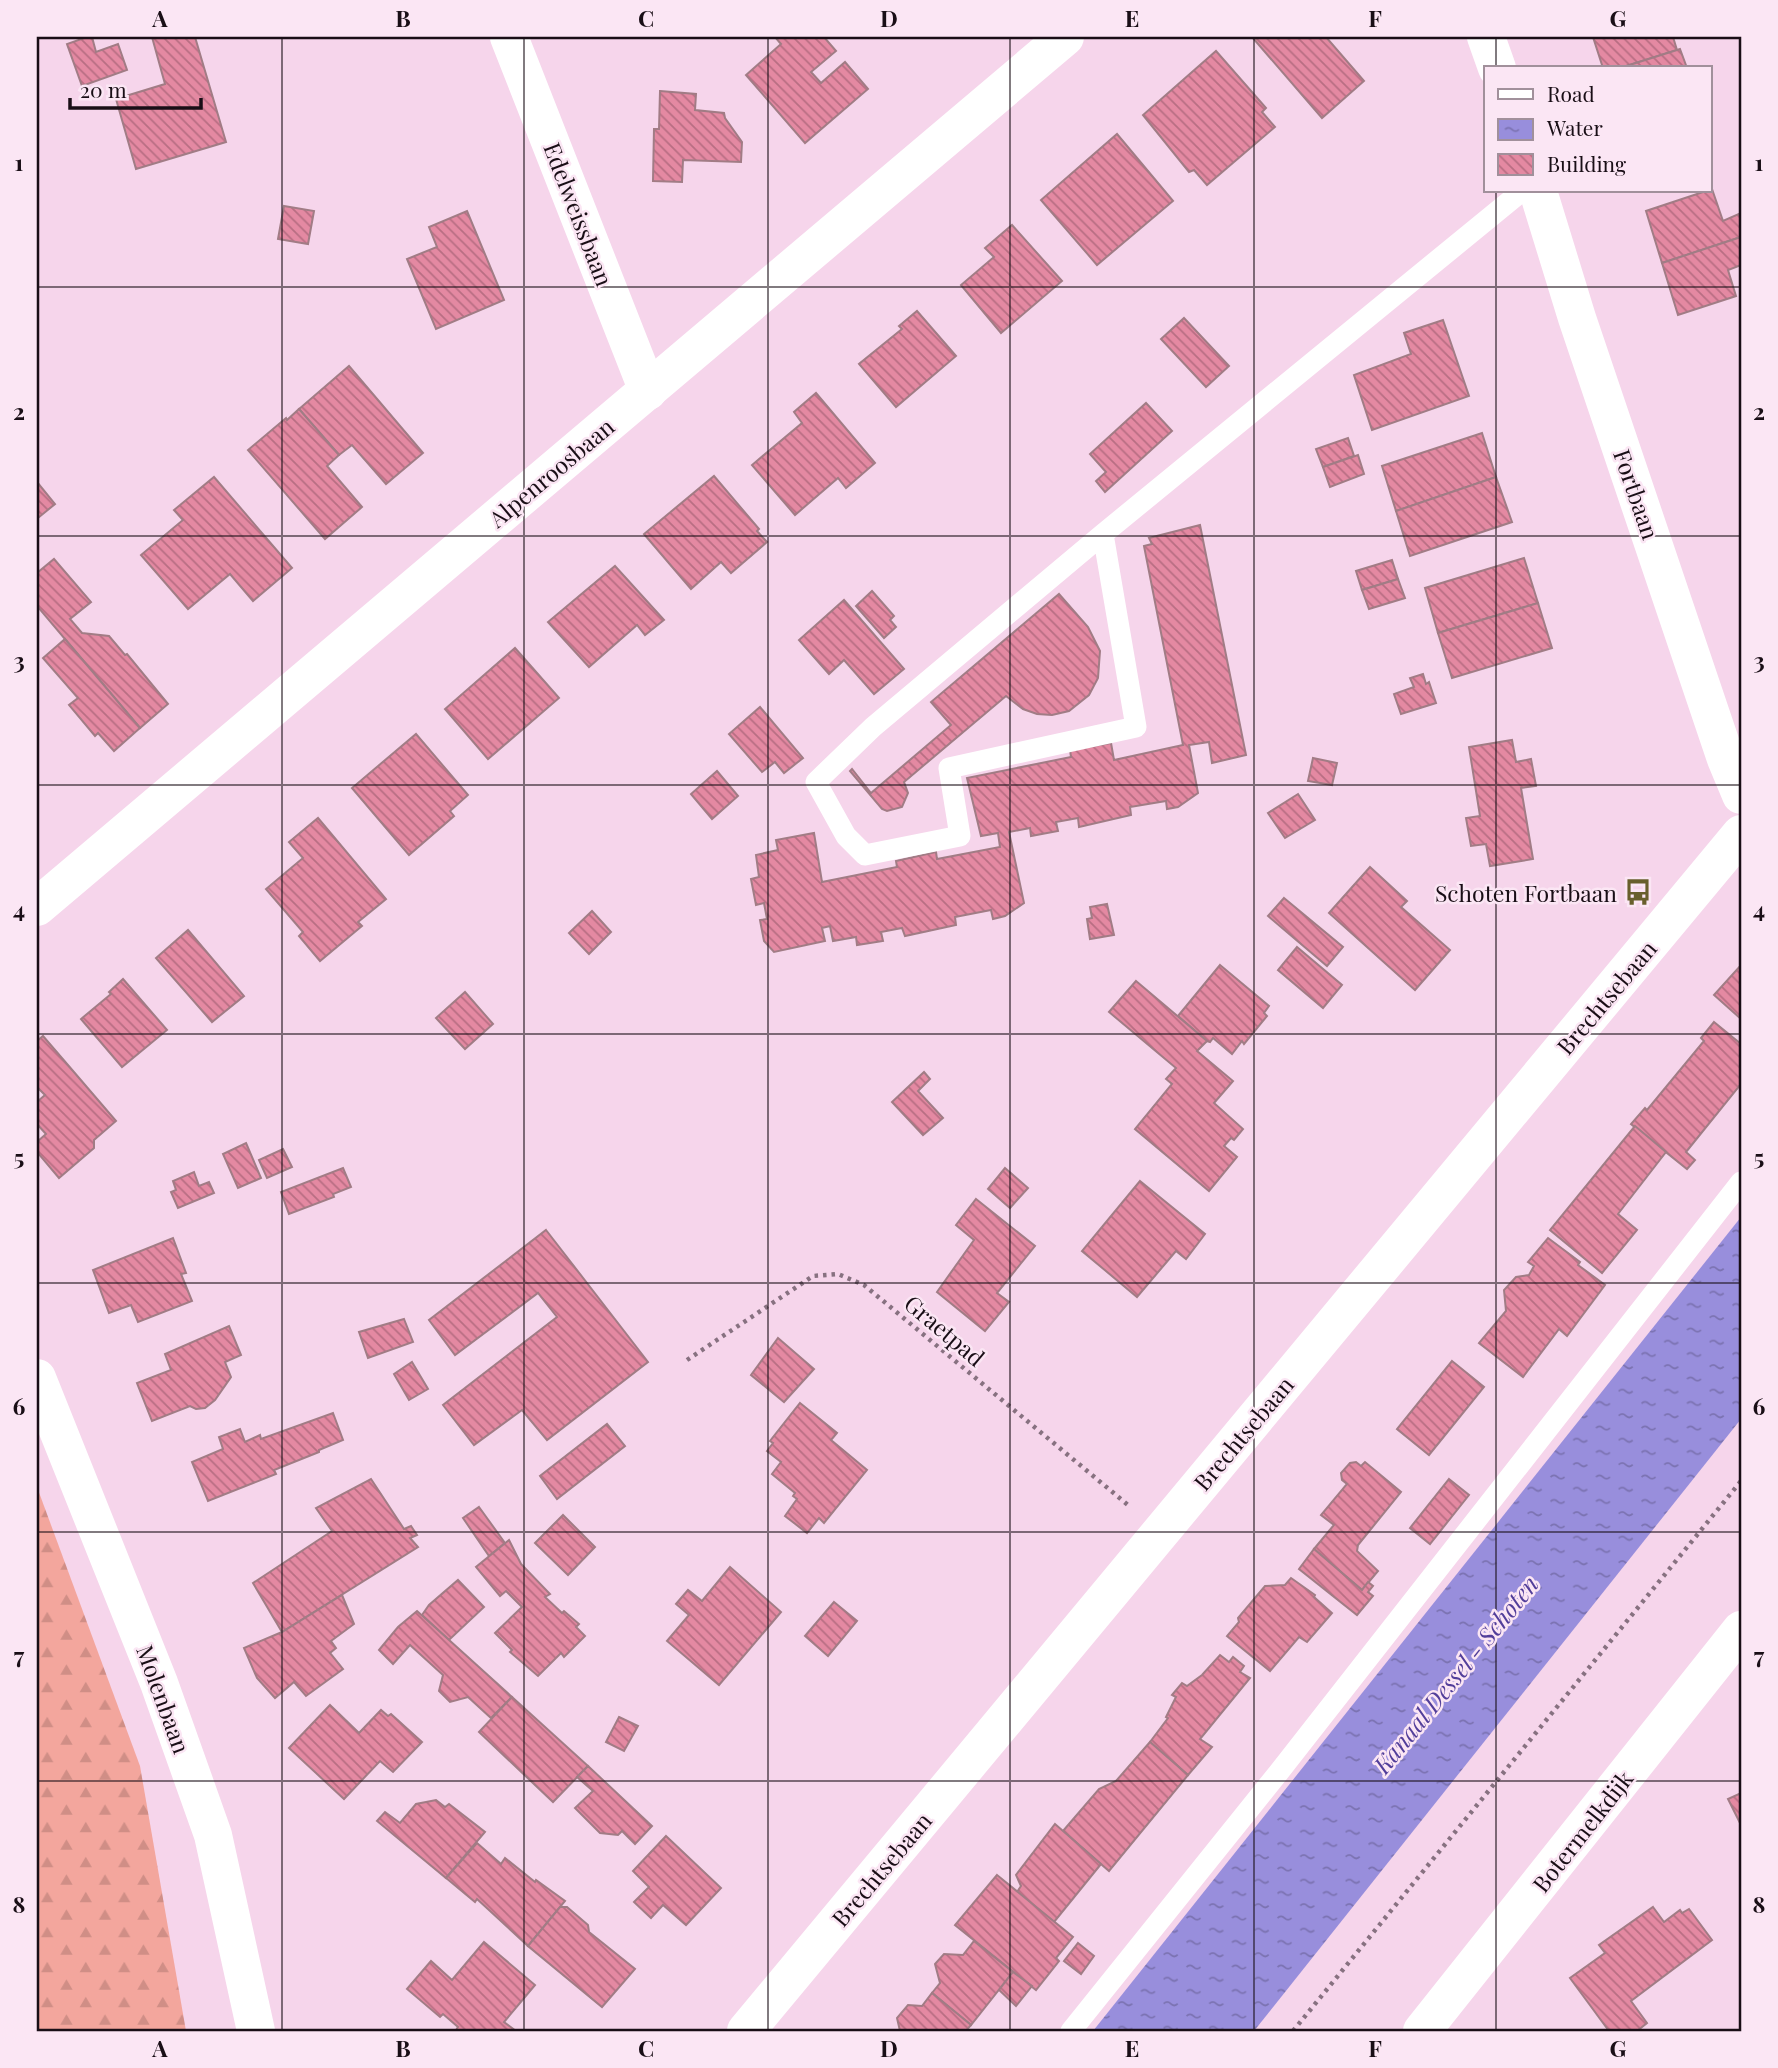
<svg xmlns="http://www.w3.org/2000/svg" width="1778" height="2068" font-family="'Playfair Display',serif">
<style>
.forest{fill:url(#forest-firs)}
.water{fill:url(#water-ripples)}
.building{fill:url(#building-back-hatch);stroke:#a17c85;stroke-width:2}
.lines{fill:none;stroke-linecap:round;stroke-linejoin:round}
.path{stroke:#877180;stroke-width:4.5;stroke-dasharray:3.5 5;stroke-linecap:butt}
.service{stroke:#fff;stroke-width:21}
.minor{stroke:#fff;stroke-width:38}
.secondary{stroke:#fff;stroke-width:38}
.grid{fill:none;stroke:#190e16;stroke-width:2;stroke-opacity:0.55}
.labels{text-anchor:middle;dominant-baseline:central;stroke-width:5;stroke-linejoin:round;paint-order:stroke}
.street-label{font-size:23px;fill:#190e16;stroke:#fbe6f4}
.poi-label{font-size:23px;fill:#190e16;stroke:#fbe6f4;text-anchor:end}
.water-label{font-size:24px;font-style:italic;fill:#523e9a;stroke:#fbe6f4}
.neatline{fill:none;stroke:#190e16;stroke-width:2.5}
.grid-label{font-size:23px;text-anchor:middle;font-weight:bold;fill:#190e16}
</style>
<defs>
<pattern id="forest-firs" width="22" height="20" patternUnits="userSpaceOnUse" patternTransform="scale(1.75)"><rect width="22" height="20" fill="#f3a69d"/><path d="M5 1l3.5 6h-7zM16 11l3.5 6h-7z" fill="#d08e86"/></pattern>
<pattern id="water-ripples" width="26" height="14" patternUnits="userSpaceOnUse" patternTransform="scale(1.75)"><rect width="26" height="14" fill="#988edc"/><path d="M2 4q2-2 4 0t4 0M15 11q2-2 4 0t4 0" fill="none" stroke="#7b72b1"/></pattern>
<pattern id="building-back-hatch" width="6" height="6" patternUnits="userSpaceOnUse" patternTransform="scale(1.75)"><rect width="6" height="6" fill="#e489a2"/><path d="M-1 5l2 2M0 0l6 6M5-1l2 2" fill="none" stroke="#b86e83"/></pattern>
</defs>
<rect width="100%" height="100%" fill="#f6d5eb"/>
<path class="forest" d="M 37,1487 L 140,1766 L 186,2031 L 37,2031 Z"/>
<path class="water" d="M 1741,1217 L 1741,1419 L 1254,2031 L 1093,2031 Z"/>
<g class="building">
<path d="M 87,37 L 92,37 L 96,52 L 118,44 L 127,70 L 82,86 L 67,44 Z"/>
<path d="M 152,37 L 195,37 L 226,142 L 136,169 L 116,99 L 165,84 Z"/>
<path d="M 775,37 L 824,37 L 836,51 L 811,72 L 821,83 L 845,62 L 868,89 L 805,143 L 746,75 L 781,44 Z"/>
<path d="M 1252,37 L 1326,37 L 1364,81 L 1322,118 Z"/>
<path d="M 1593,37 L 1673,37 L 1677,50 L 1620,68 L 1603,68 Z"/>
<path d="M 1680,49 L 1687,68 L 1620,68 L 1677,50 Z"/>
<path d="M 1216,51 L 1266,108 L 1262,112 L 1275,127 L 1207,185 L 1194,170 L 1189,172 L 1143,115 Z"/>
<path d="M 660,91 L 696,94 L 695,110 L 724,113 L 725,118 L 742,142 L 741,162 L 683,160 L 682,182 L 653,181 L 654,129 L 659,129 Z"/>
<path d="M 1117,134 L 1173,201 L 1097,265 L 1041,200 Z"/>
<path d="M 1712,189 L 1723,221 L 1741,213 L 1741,237 L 1662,263 L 1646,211 Z"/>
<path d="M 284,206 L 314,211 L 308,244 L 278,239 Z"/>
<path d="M 467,211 L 504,300 L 436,329 L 407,259 L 437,247 L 429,227 Z"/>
<path d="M 1012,225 L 1062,281 L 1001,333 L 961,285 L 994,257 L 985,248 Z"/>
<path d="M 1741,237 L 1741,265 L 1728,270 L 1736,296 L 1678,315 L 1662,263 Z"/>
<path d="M 917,311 L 956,356 L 896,407 L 859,364 L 902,329 L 899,326 Z"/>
<path d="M 1184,318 L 1229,366 L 1206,387 L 1161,339 Z"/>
<path d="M 1443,320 L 1469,396 L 1372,430 L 1354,375 L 1411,354 L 1404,333 Z"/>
<path d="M 349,366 L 423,453 L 386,484 L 352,445 L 339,455 L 299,409 Z"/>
<path d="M 816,393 L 875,463 L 846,488 L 838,478 L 795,515 L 752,465 L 802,423 L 794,412 Z"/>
<path d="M 1146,403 L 1172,431 L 1105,492 L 1096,481 L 1106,472 L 1090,454 Z"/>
<path d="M 299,409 L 339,455 L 327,466 L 362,507 L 325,539 L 248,450 L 286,418 L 287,420 Z"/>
<path d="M 1482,433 L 1496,477 L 1396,511 L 1382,466 Z"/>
<path d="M 1348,438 L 1354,456 L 1323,467 L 1316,449 Z"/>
<path d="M 1358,455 L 1364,474 L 1330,487 L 1323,467 Z"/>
<path d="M 714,476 L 759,529 L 757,531 L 767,542 L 731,573 L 721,562 L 691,589 L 644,534 Z"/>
<path d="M 214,477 L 292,568 L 253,601 L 230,574 L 188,609 L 141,555 L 183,520 L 174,510 Z"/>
<path d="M 1496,477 L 1512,522 L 1410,556 L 1396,511 Z"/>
<path d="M 37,482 L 55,504 L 38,518 L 37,517 Z"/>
<path d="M 1200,525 L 1246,755 L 1212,763 L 1209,742 L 1189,745 L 1198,793 L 1178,807 L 1167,809 L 1166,801 L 1130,807 L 1131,815 L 1079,827 L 1078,818 L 1056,822 L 1058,831 L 1031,836 L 1030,828 L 1009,832 L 1024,903 L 1005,916 L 993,919 L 991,910 L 955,917 L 956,925 L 905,936 L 902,928 L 881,932 L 883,941 L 857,945 L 856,937 L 833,941 L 830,926 L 822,928 L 825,941 L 774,952 L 764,941 L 760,920 L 767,919 L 764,903 L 756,905 L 751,879 L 759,877 L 756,855 L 778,850 L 776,840 L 814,833 L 822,882 L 897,867 L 896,861 L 936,852 L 937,859 L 1000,847 L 998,833 L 981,836 L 967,778 L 1071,757 L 1070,750 L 1111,743 L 1114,760 L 1183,745 L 1144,546 L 1152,544 L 1149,538 Z"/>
<path d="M 1524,558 L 1538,603 L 1438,633 L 1425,588 Z"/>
<path d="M 54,559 L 91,602 L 70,619 L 82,633 L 109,636 L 125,655 L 127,654 L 168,704 L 140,728 L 37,606 L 37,573 Z"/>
<path d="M 1392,560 L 1398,579 L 1362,590 L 1356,571 Z"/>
<path d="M 615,566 L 664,620 L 645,635 L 637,625 L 589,667 L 548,622 Z"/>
<path d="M 1398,579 L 1405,598 L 1369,609 L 1362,590 Z"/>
<path d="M 872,591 L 894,616 L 890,620 L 896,627 L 884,638 L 856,606 Z"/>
<path d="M 1059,594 L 1088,627 L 1100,651 L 1098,678 L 1089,695 L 1069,711 L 1052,715 L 1037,714 L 1023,709 L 1006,696 L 904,782 L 908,793 L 902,807 L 887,811 L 882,809 L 850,771 L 852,769 L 871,793 L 951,725 L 931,702 Z"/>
<path d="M 844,600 L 904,669 L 874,694 L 844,660 L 829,674 L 799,640 Z"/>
<path d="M 1538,603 L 1552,648 L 1452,678 L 1438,633 Z"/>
<path d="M 65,639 L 140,728 L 114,751 L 98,733 L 95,736 L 69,705 L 78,698 L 43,658 Z"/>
<path d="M 515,648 L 559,698 L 488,759 L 445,709 Z"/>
<path d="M 1423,674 L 1426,684 L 1429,682 L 1436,703 L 1401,714 L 1394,694 L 1414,687 L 1410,678 Z"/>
<path d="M 760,707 L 803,758 L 784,773 L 775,762 L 762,772 L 729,734 Z"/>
<path d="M 416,734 L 468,795 L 450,811 L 454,816 L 409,855 L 352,788 Z"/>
<path d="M 1512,740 L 1516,762 L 1531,759 L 1536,786 L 1521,788 L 1533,859 L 1490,866 L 1486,844 L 1471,846 L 1466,818 L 1480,816 L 1469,747 Z"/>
<path d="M 1313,758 L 1337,763 L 1332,785 L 1308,781 Z"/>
<path d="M 717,771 L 738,796 L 712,819 L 691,794 Z"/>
<path d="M 1298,794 L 1315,820 L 1285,838 L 1268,813 Z"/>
<path d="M 318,818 L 386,899 L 358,922 L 362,926 L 320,961 L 299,936 L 303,932 L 266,889 L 303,858 L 289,842 Z"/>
<path d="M 1370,867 L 1407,901 L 1401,907 L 1450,950 L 1415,990 L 1329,913 Z"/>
<path d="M 1284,898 L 1343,947 L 1327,966 L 1268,916 Z"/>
<path d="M 1107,904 L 1114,935 L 1090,939 L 1087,919 L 1092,918 L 1090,907 Z"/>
<path d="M 592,911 L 611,932 L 589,954 L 569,933 Z"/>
<path d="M 188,930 L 244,996 L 212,1022 L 156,958 Z"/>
<path d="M 1297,947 L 1342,985 L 1323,1008 L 1278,970 Z"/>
<path d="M 1220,965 L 1269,1006 L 1264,1013 L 1267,1016 L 1244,1044 L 1242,1041 L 1232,1054 L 1213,1038 L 1210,1042 L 1207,1041 L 1178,1016 Z"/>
<path d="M 1741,965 L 1741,1019 L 1714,995 Z"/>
<path d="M 123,979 L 167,1030 L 122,1067 L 81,1019 L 111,994 L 109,992 Z"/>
<path d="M 1136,981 L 1207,1041 L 1197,1051 L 1233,1081 L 1214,1103 L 1243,1129 L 1234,1140 L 1231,1138 L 1224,1146 L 1237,1157 L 1209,1191 L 1135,1129 L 1172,1084 L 1166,1079 L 1176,1068 L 1109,1012 Z"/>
<path d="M 465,992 L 493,1024 L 465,1049 L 436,1018 Z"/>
<path d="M 1714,1022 L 1741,1044 L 1741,1084 L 1686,1152 L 1695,1160 L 1687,1169 L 1631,1124 L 1645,1108 L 1647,1110 L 1704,1041 L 1701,1038 Z"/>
<path d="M 43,1036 L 116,1121 L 94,1140 L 94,1148 L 59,1178 L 37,1152 L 37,1142 L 46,1134 L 37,1124 L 37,1102 L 45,1095 L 37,1087 L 37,1041 Z"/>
<path d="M 924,1072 L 930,1079 L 918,1091 L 943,1118 L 923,1135 L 892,1102 Z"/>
<path d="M 1635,1126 L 1666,1152 L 1618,1214 L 1637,1230 L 1602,1273 L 1550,1230 Z"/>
<path d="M 246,1143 L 261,1178 L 238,1188 L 223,1154 Z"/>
<path d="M 283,1149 L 292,1167 L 267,1178 L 259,1160 Z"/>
<path d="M 343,1168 L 351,1187 L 333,1194 L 334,1197 L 289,1214 L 281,1192 Z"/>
<path d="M 1005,1168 L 1028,1188 L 1010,1208 L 988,1189 Z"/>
<path d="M 194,1172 L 199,1186 L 209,1182 L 214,1193 L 178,1208 L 171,1192 L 176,1190 L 173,1181 Z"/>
<path d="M 1140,1181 L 1205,1234 L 1186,1259 L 1176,1251 L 1137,1297 L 1082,1251 Z"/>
<path d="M 976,1199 L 1035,1246 L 997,1293 L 1009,1302 L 985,1331 L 937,1292 L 974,1240 L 956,1225 Z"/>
<path d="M 546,1230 L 648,1362 L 547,1440 L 522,1410 L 474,1445 L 443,1405 L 557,1317 L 538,1293 L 455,1355 L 429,1320 Z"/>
<path d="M 173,1238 L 186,1273 L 181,1274 L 192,1301 L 138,1322 L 131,1305 L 109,1313 L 93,1270 Z"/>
<path d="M 1548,1238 L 1580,1262 L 1578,1265 L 1605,1285 L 1567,1336 L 1559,1329 L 1523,1377 L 1479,1343 L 1506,1311 L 1504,1290 L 1516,1277 L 1529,1275 L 1534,1266 L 1528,1262 Z"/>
<path d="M 404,1319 L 413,1342 L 368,1358 L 359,1332 Z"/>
<path d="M 229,1326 L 241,1355 L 225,1362 L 231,1377 L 215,1400 L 205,1408 L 196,1409 L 190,1406 L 152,1421 L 137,1383 L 171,1370 L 165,1354 Z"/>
<path d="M 778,1338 L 814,1369 L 784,1402 L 751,1375 Z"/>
<path d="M 1452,1361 L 1484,1387 L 1429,1455 L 1397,1429 Z"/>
<path d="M 412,1362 L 428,1389 L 409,1400 L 394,1374 Z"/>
<path d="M 800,1403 L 837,1433 L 831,1440 L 867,1470 L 824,1523 L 819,1518 L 807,1533 L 785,1516 L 797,1499 L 793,1496 L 795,1493 L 772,1474 L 781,1462 L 767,1451 L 773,1443 L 770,1441 Z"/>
<path d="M 333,1413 L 343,1440 L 319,1450 L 319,1452 L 274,1470 L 276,1474 L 208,1501 L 192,1462 L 223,1449 L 219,1437 L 240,1429 L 245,1442 L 260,1435 L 261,1439 Z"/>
<path d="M 607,1424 L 625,1446 L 557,1499 L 540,1476 Z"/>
<path d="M 1356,1462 L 1361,1466 L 1365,1462 L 1401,1492 L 1358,1545 L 1357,1551 L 1378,1571 L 1362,1590 L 1314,1549 L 1334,1525 L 1321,1515 L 1347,1484 L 1342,1480 L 1341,1473 L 1350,1463 Z"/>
<path d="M 371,1479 L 404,1529 L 411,1526 L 417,1535 L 410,1538 L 418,1547 L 282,1632 L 253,1583 L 332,1531 L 316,1508 Z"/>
<path d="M 1449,1479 L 1469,1495 L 1430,1544 L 1410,1528 Z"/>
<path d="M 479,1507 L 505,1543 L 489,1556 L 463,1518 Z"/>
<path d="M 563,1515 L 595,1547 L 568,1575 L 535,1543 Z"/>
<path d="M 509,1540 L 521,1564 L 550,1594 L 545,1597 L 562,1613 L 564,1611 L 579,1624 L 576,1627 L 585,1636 L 564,1657 L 561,1653 L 538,1676 L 510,1652 L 512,1650 L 495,1633 L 522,1607 L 506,1591 L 500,1596 L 476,1567 Z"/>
<path d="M 1314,1549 L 1362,1590 L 1368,1582 L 1373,1586 L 1368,1592 L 1373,1596 L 1357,1615 L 1299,1569 Z"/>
<path d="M 730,1567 L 781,1612 L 719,1685 L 667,1641 L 689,1615 L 676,1604 L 688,1590 L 702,1601 Z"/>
<path d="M 1291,1578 L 1315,1595 L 1314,1597 L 1332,1613 L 1307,1642 L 1299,1637 L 1270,1671 L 1227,1636 L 1239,1622 L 1238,1618 L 1265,1586 L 1285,1585 Z"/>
<path d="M 458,1580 L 484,1607 L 449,1640 L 422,1615 L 429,1605 Z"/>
<path d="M 342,1595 L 354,1624 L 331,1641 L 336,1648 L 330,1653 L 343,1669 L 306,1696 L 294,1682 L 275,1698 L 257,1678 L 244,1648 L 282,1632 Z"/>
<path d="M 834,1602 L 857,1621 L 828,1656 L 805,1636 Z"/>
<path d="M 417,1611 L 512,1697 L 491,1718 L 468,1697 L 450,1702 L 439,1691 L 443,1675 L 410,1645 L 393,1664 L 379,1650 L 398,1627 Z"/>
<path d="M 1220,1655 L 1229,1662 L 1233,1657 L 1244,1666 L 1240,1672 L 1250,1678 L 1200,1739 L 1212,1747 L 1188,1775 L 1150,1742 L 1168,1718 L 1166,1717 L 1176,1697 L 1172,1695 L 1182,1683 L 1187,1686 L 1202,1675 Z"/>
<path d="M 512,1697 L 588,1766 L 553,1802 L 479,1732 Z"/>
<path d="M 330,1705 L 359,1733 L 381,1710 L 388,1716 L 391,1714 L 422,1742 L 393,1772 L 380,1761 L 344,1799 L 289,1748 Z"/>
<path d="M 619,1717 L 638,1726 L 624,1751 L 606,1742 Z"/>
<path d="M 1150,1742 L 1188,1775 L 1109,1871 L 1063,1831 L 1099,1789 L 1116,1781 Z"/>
<path d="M 588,1766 L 652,1826 L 635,1844 L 622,1831 L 618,1835 L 600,1833 L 575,1808 L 593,1791 L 577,1777 Z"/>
<path d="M 1741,1793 L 1741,1825 L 1728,1799 Z"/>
<path d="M 436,1800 L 445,1807 L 449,1804 L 485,1832 L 446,1878 L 377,1821 L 385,1812 L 400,1823 L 416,1804 Z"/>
<path d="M 1055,1824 L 1101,1864 L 1054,1922 L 1017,1892 L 1021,1886 L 1016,1875 Z"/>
<path d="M 666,1836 L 721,1888 L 686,1925 L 663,1905 L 651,1918 L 634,1902 L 649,1887 L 633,1871 Z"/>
<path d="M 477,1843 L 501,1864 L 505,1858 L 535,1882 L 536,1880 L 565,1901 L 528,1946 L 477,1899 L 475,1902 L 446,1878 Z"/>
<path d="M 997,1875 L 1073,1937 L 1056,1958 L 1059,1961 L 1036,1990 L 955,1925 Z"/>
<path d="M 560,1907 L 567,1907 L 588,1925 L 589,1932 L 635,1969 L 602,2007 L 528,1946 Z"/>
<path d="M 1653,1907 L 1664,1922 L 1680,1910 L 1682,1913 L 1689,1909 L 1712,1940 L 1631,2001 L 1647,2023 L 1637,2031 L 1609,2031 L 1570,1978 L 1605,1953 L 1599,1945 Z"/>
<path d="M 974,1941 L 1013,1972 L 971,2025 L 932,1993 L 940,1983 L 935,1964 L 944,1954 L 963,1955 Z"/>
<path d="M 484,1942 L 535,1985 L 504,2022 L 516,2031 L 458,2031 L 456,2030 L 458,2027 L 443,2014 L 440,2017 L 407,1989 L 431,1961 L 452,1980 Z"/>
<path d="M 1078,1943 L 1094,1956 L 1081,1974 L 1064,1961 Z"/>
<path d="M 1013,1972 L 1032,1986 L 1016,2006 L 999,1990 Z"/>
<path d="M 932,1993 L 971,2025 L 966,2031 L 900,2031 L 897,2018 L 908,2005 L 922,2006 Z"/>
</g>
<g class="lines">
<g class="path">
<path d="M 687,1360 L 813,1276 L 838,1274 L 864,1285 L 1128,1505"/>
<path d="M 1293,2031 L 1741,1481"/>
</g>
<g class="service">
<path d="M 1103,534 L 1136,727 L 949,768 L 960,836 L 865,855 L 846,836 L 816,782 L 873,727 L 1103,534 L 1522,191"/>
<path d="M 1071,2031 L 1279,1772 L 1741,1182"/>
</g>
<g class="minor">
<path d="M 509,37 L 648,391"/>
<path d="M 1486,37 L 1497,68"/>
<path d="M 1538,191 L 1577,318 L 1726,759 L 1741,795"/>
<path d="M 37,907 L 1065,37"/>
<path d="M 37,1378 L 159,1683 L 213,1835 L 256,2031"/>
<path d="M 1422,2031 L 1741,1630"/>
</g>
<path class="secondary" d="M 746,2031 L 1741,834"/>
</g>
<path class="grid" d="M 282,37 L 282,2031M 524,37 L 524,2031M 768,37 L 768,2031M 1010,37 L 1010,2031M 1254,37 L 1254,2031M 1496,37 L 1496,68M 1496,191 L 1496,2031M 37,287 L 1741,287M 37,536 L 1741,536M 37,785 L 1741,785M 37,1034 L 1741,1034M 37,1283 L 1741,1283M 37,1532 L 1741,1532M 37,1781 L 1741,1781"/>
<defs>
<symbol id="bus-bare" viewBox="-9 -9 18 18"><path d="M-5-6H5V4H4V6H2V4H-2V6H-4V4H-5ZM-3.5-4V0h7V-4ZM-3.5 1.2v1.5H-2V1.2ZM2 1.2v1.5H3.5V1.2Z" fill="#685f2c" stroke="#fbe6f4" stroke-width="2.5" paint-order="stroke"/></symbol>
</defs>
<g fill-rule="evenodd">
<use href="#bus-bare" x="1619" y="873" width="38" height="38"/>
</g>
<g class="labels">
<g class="street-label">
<text transform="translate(579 214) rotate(69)">Edelweissbaan</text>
<text transform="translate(551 472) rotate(-40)">Alpenroosbaan</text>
<text transform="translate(1637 494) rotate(71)">Fortbaan</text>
<text transform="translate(1606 997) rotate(-50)">Brechtsebaan</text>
<text transform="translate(945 1330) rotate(40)">Graetpad</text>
<text transform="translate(1243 1433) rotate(-50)">Brechtsebaan</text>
<text transform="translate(164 1699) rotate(70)">Molenbaan</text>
<text transform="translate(1582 1831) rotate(-52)">Botermelkdijk</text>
<text transform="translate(881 1869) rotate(-50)">Brechtsebaan</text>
</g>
<g class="poi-label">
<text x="1617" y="892">Schoten Fortbaan</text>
</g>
<g class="water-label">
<text transform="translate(1455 1674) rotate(-51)">Kanaal Dessel - Schoten</text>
</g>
</g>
<rect width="1778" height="2068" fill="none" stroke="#fbe6f4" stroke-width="77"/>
<rect x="1484" y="66" width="228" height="126" fill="#fbe6f4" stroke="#a1909b" stroke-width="2"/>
<rect x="1498" y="89" width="35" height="10" fill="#ffffff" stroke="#a1909b" stroke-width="2"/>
<text x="1547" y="102" font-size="21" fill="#190e16">Road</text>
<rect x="1498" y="119" width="35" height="21" fill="url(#water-ripples)" stroke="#a1909b" stroke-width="2"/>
<text x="1547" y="136" font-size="21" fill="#190e16">Water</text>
<rect x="1498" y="154" width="35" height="21" fill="url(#building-back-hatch)" stroke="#a1909b" stroke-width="2"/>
<text x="1547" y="172" font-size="21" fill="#190e16">Building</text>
<path d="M70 98v10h131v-10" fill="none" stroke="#190e16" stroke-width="3.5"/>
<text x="80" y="98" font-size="21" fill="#190e16" stroke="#fbe6f4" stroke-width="5" paint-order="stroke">20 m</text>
<rect x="38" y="38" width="1702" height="1992" class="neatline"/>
<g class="grid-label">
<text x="160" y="27">A</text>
<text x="403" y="27">B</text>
<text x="646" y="27">C</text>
<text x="889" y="27">D</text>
<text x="1132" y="27">E</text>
<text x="1375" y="27">F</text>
<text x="1618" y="27">G</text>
<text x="19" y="171">1</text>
<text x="1759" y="171">1</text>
<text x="19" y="420">2</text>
<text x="1759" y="420">2</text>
<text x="19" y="669">3</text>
<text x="1759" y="669">3</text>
<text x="19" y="918">4</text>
<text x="1759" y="918">4</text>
<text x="19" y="1166">5</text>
<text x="1759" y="1166">5</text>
<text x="19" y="1415">6</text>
<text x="1759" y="1415">6</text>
<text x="19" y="1664">7</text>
<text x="1759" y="1664">7</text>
<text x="19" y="1913">8</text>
<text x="1759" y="1913">8</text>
<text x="160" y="2057">A</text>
<text x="403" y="2057">B</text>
<text x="646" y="2057">C</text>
<text x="889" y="2057">D</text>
<text x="1132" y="2057">E</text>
<text x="1375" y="2057">F</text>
<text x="1618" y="2057">G</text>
</g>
</svg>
